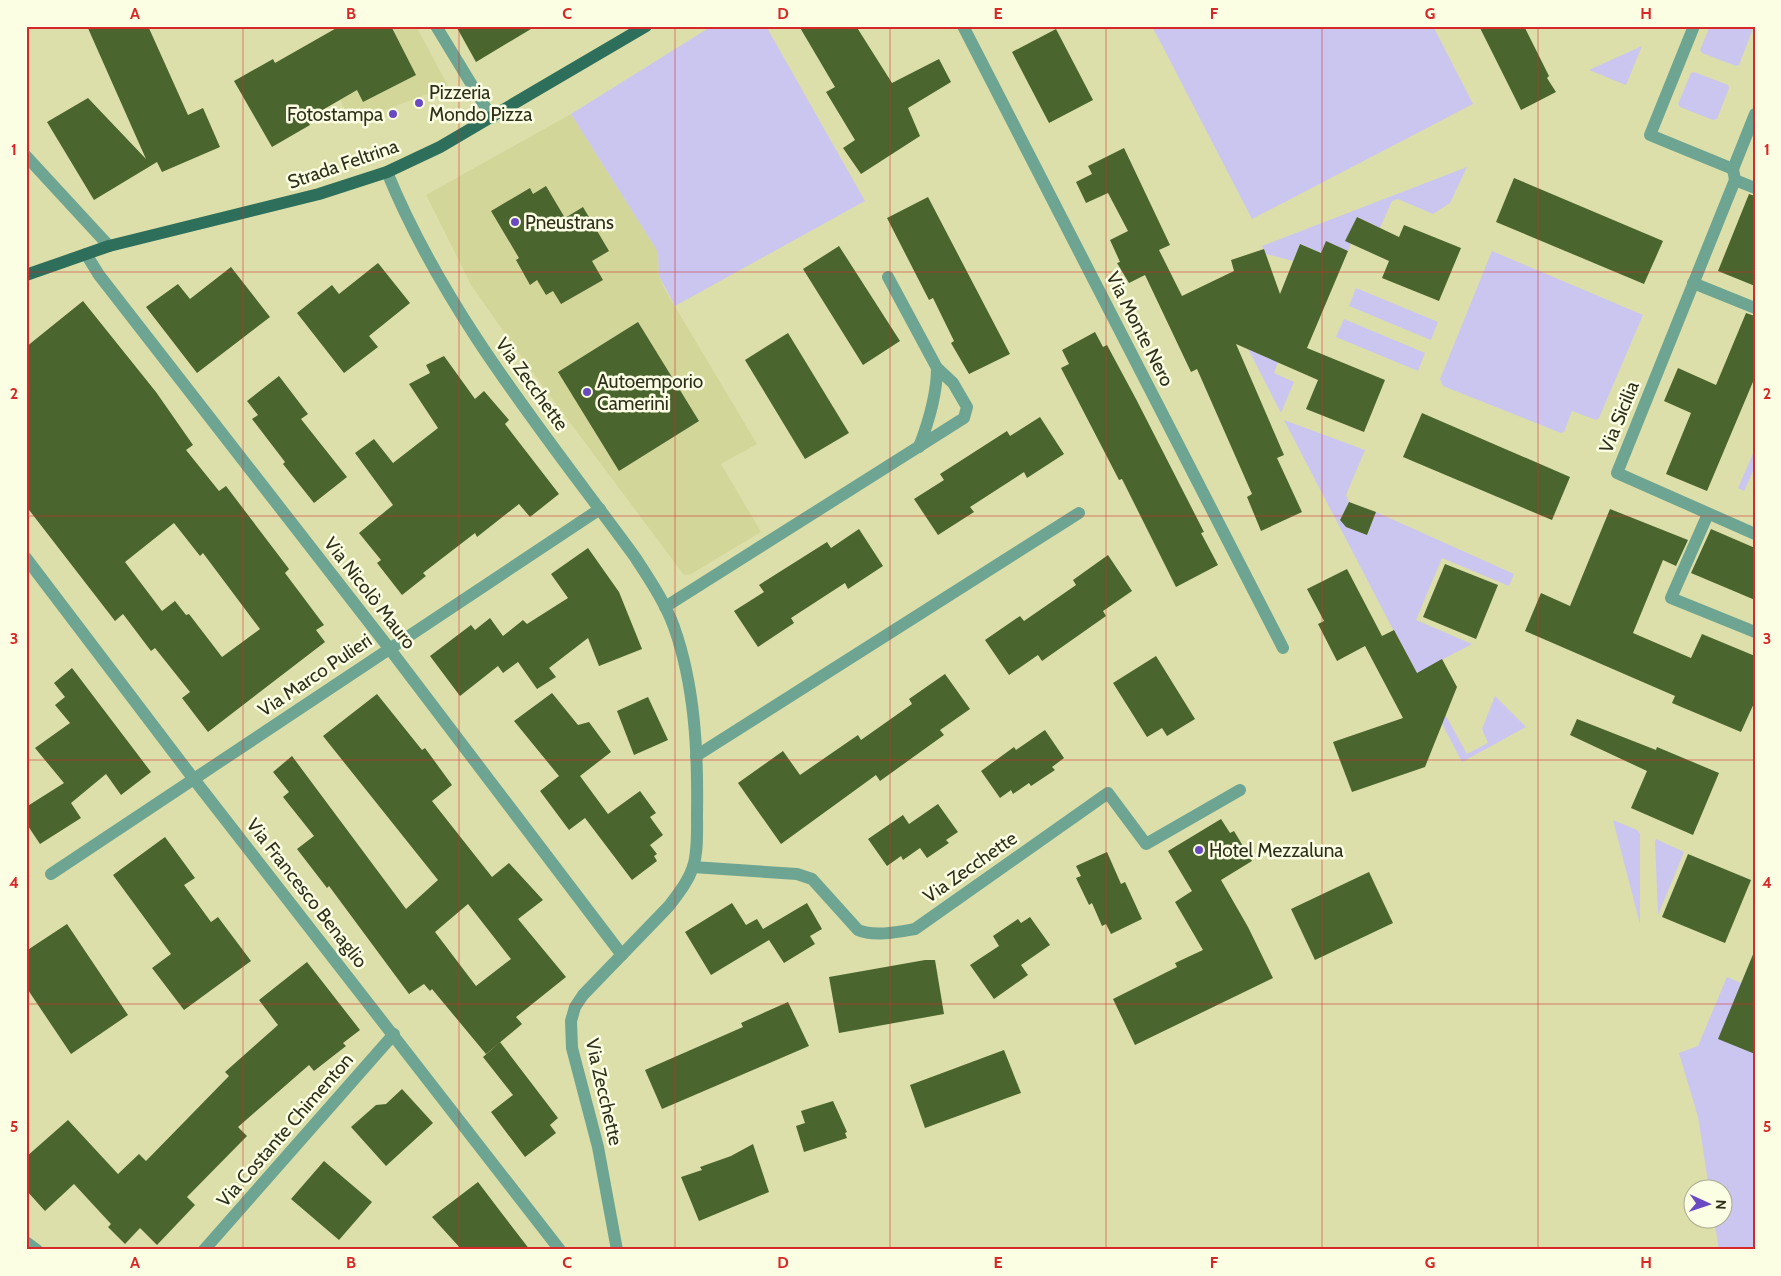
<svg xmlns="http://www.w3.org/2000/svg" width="1781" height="1276" font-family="Cabin,sans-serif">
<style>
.built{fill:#d3d699}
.green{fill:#cbc6f0}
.building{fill:#4b652f;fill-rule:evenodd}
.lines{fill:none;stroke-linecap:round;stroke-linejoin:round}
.minor{stroke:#6ea592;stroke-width:12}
.primary{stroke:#2e6f5b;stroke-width:12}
.grid{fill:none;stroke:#d62828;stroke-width:1;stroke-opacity:0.55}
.poi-dot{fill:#694ac3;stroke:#fcfee3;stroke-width:2}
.labels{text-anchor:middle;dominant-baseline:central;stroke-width:5;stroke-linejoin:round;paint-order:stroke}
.poi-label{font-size:19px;fill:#2e2f1a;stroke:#fcfee3;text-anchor:start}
.street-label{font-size:19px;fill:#2e2f1a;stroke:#fcfee3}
.neatline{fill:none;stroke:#d62828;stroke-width:2}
.grid-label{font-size:16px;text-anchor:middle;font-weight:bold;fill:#d62828}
</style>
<rect width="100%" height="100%" fill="#dcdfaa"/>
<g class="built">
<path d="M 365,26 L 416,26 L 448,86 L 351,123 L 318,50 Z"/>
<path d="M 571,114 L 658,252 L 659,276 L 664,288 L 757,444 L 721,464 L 761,532 L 691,574 L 684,575 L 530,369 L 471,285 L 426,195 Z"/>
</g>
<g class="green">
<path d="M 712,26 L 766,26 L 865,201 L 675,306 L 659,276 L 658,252 L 571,114 Z"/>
<path d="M 1152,26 L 1433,26 L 1473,104 L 1252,219 Z"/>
<path d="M 1710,26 L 1754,26 L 1739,65 L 1736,66 L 1702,53 L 1700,50 Z"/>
<path d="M 1642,46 L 1626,85 L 1589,70 Z"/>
<path d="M 1694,72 L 1728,85 L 1729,88 L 1717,119 L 1713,120 L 1680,107 L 1678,104 L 1691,73 Z"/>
<path d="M 1467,167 L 1450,203 L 1433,214 L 1398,199 L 1392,201 L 1371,248 L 1376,226 L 1357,217 L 1346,240 L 1351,243 L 1348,251 L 1326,242 L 1321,253 L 1300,244 L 1293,261 L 1266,254 L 1262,246 Z"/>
<path d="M 1492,251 L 1643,315 L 1599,418 L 1596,420 L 1572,411 L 1564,432 L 1561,433 L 1443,386 L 1440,379 Z"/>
<path d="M 1356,288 L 1438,322 L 1431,340 L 1349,306 Z"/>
<path d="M 1283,294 L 1257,353 L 1278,362 L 1274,373 L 1294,382 L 1281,413 L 1232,318 Z"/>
<path d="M 1344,319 L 1425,353 L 1418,371 L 1336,337 Z"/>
<path d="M 1284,420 L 1365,450 L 1346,495 L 1349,502 L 1340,520 L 1352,529 L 1367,535 L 1376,512 L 1514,574 L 1509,586 L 1442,558 L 1416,620 L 1472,644 L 1421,671 L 1467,754 L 1488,743 L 1482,729 L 1495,696 L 1526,727 L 1462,762 Z"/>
<path d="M 1755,449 L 1755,467 L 1744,491 L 1738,488 Z"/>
<path d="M 1613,820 L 1637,830 L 1640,834 L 1640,924 Z"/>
<path d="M 1656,839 L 1684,852 L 1658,915 L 1655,842 Z"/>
<path d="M 1727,977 L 1741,983 L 1755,1054 L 1755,1250 L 1719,1250 L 1714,1219 L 1724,1218 L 1724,1188 L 1709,1188 L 1698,1117 L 1679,1053 L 1698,1046 Z"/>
</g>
<g class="building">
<path d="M 87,26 L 148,26 L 188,115 L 203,108 L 220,147 L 162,172 L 157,162 L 94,200 L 47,122 L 88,98 L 146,159 Z"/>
<path d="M 340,26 L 391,26 L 416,75 L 363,102 L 357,90 L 307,119 L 310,125 L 272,147 L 234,81 L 273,59 L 275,63 Z"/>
<path d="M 456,26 L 536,26 L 476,62 Z"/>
<path d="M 799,26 L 856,26 L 892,83 L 939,59 L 951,82 L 908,108 L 920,136 L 861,174 L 843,148 L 855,140 L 826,92 L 835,87 Z"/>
<path d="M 1479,26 L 1524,26 L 1549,76 L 1547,78 L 1556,92 L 1521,110 Z"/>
<path d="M 1056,29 L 1093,100 L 1049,123 L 1012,52 Z"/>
<path d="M 1124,148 L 1170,245 L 1159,250 L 1182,296 L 1234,271 L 1231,260 L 1264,249 L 1280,294 L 1300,244 L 1321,253 L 1326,241 L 1348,251 L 1307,348 L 1385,380 L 1364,432 L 1306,409 L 1318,380 L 1236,344 L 1284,455 L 1277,458 L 1302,512 L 1261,531 L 1247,497 L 1252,494 L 1197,369 L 1191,372 L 1145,275 L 1129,283 L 1117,263 L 1120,262 L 1110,240 L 1128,231 L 1108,193 L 1086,203 L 1076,182 L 1092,174 L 1088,166 Z"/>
<path d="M 1514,178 L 1663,241 L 1644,284 L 1496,222 Z"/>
<path d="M 546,186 L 565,218 L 583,207 L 609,251 L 592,261 L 603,280 L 561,304 L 553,291 L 546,295 L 537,280 L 530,285 L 516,260 L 519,258 L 491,211 L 530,188 L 533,194 Z"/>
<path d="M 1749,194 L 1755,196 L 1755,286 L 1718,271 Z"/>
<path d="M 928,197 L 1010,354 L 969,374 L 951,343 L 954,341 L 933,298 L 929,300 L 887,218 Z"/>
<path d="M 1357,217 L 1399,237 L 1404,225 L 1461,248 L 1439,301 L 1382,278 L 1389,261 L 1345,241 Z"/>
<path d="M 839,246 L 900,341 L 863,365 L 803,269 Z"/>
<path d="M 378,263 L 410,303 L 369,336 L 378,347 L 344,373 L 297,313 L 332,285 L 339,294 Z"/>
<path d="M 231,267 L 270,317 L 197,373 L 146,307 L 178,284 L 190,299 Z"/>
<path d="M 83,301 L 156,392 L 193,445 L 186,450 L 219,491 L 226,486 L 289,569 L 285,573 L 324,625 L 316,630 L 325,642 L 208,732 L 182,698 L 190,692 L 155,648 L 151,651 L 123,614 L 115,621 L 26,506 L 26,347 ZM 174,523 L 200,556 L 203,553 L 260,629 L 222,657 L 189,614 L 186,615 L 175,601 L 162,611 L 125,562 Z"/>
<path d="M 1746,313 L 1755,316 L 1755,377 L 1707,491 L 1666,474 L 1691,413 L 1664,401 L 1678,368 L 1716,385 Z"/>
<path d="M 638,322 L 699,421 L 619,471 L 558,372 Z"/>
<path d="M 1095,332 L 1103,347 L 1107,345 L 1136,399 L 1204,532 L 1201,533 L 1218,565 L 1176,587 L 1122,479 L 1119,480 L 1061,368 L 1069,364 L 1062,350 Z"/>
<path d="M 788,333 L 849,433 L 805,459 L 745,360 Z"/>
<path d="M 444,356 L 475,399 L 484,391 L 509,420 L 505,424 L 559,494 L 530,517 L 519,504 L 477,537 L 475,533 L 423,573 L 426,576 L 402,595 L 377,563 L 381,560 L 359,533 L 393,505 L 355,453 L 374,439 L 393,463 L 438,428 L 409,384 L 430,373 L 426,365 Z"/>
<path d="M 279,376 L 308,414 L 301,419 L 347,477 L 314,503 L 283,464 L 285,462 L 252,419 L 258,415 L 247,401 Z"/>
<path d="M 1422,413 L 1570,477 L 1552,520 L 1403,457 Z"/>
<path d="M 1040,417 L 1064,454 L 1027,478 L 1024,472 L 970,507 L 974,512 L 938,535 L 914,499 L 944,480 L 940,474 L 1007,431 L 1010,436 Z"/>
<path d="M 1349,502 L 1376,512 L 1367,535 L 1346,527 L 1340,520 Z"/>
<path d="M 1610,509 L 1688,540 L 1676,566 L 1663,560 L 1633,633 L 1691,658 L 1702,634 L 1755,656 L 1755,701 L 1741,732 L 1672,703 L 1675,696 L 1525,631 L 1541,593 L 1570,606 Z"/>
<path d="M 859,529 L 883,566 L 848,589 L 845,583 L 791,618 L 794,623 L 758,647 L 734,611 L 764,592 L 759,585 L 827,542 L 831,548 Z"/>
<path d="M 1711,529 L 1755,548 L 1755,600 L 1691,573 Z"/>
<path d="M 588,548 L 619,592 L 642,649 L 599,666 L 588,638 L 549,668 L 556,677 L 537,689 L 518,662 L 503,673 L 498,666 L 460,696 L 430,656 L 471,625 L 475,630 L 490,618 L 503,636 L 523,620 L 527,624 L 568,598 L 551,574 Z"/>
<path d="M 1108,555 L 1132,591 L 1103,611 L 1106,616 L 1042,661 L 1038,655 L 1009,675 L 985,640 L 1020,616 L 1024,621 L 1076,585 L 1073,580 Z"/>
<path d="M 1445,564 L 1498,585 L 1476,639 L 1423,617 Z"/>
<path d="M 1347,569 L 1382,636 L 1394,630 L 1417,673 L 1442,659 L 1457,687 L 1425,767 L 1352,792 L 1333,742 L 1403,718 L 1365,646 L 1337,661 L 1318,624 L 1324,621 L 1307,589 Z"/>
<path d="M 1156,656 L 1195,719 L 1167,736 L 1162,728 L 1147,737 L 1113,683 Z"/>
<path d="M 72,668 L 151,772 L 121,795 L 106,774 L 71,803 L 81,818 L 40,844 L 26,823 L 26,807 L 64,783 L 35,748 L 70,723 L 55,705 L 65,697 L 54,683 Z"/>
<path d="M 945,674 L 970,709 L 940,730 L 944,735 L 880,781 L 876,775 L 781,844 L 738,783 L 783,751 L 800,775 L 858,735 L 861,740 L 912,704 L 909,699 Z"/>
<path d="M 552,693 L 578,725 L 589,722 L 611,752 L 580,776 L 608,814 L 640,791 L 656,813 L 650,817 L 663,835 L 650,845 L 657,854 L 654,856 L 657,861 L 632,880 L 585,818 L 569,830 L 540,791 L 559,776 L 514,721 Z"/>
<path d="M 377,694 L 422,750 L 425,748 L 452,785 L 432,801 L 492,877 L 509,863 L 543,900 L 518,919 L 566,977 L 516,1017 L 522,1024 L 486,1054 L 432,989 L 430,991 L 424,984 L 409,994 L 329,886 L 327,888 L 297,849 L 314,836 L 283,797 L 289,792 L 273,772 L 292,756 L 406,909 L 438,880 L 323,736 ZM 468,904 L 511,959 L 476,986 L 435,932 Z"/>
<path d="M 648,697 L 668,740 L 634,755 L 617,711 Z"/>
<path d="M 1577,719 L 1656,750 L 1657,747 L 1719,773 L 1693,835 L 1631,808 L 1647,771 L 1570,735 Z"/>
<path d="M 1045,730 L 1064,758 L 1052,767 L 1055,770 L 1031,786 L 1029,783 L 1013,794 L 1011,790 L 1000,798 L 981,771 L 1014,747 L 1016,750 Z"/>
<path d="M 938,804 L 958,832 L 946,840 L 949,843 L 927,858 L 920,848 L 903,860 L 901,856 L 887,866 L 868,839 L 903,815 L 909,824 Z"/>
<path d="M 1221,819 L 1230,833 L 1234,831 L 1252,861 L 1221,880 L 1248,927 L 1273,978 L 1135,1045 L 1113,999 L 1177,967 L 1175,963 L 1203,950 L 1175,902 L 1192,891 L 1168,851 Z"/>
<path d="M 165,837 L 195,878 L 184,885 L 211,922 L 218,917 L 251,961 L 184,1010 L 152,968 L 171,954 L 113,875 Z"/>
<path d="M 1107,852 L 1121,884 L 1125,882 L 1142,919 L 1111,934 L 1106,924 L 1102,926 L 1092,903 L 1089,905 L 1076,878 L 1081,876 L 1076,866 Z"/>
<path d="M 1688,854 L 1751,880 L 1725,943 L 1662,917 Z"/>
<path d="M 1369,872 L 1393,923 L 1315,960 L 1291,909 Z"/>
<path d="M 732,903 L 746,925 L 757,919 L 763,929 L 807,903 L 822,929 L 810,936 L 815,944 L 784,963 L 769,940 L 711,975 L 685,932 Z"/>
<path d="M 1030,917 L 1050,945 L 1021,965 L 1028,975 L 994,999 L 970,965 L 999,946 L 993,936 L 1018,919 L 1021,923 Z"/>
<path d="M 67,924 L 128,1015 L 71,1054 L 26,987 L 26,951 Z"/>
<path d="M 1754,952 L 1755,952 L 1755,1054 L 1718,1039 Z"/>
<path d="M 925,960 L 935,960 L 944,1014 L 839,1033 L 829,977 Z"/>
<path d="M 307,962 L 360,1030 L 343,1043 L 346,1046 L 314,1071 L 309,1065 L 238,1127 L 247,1136 L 187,1197 L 195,1205 L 157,1245 L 140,1228 L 125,1244 L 108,1227 L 111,1224 L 74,1184 L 45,1211 L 26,1190 L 26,1157 L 68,1120 L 118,1174 L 139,1154 L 146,1161 L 229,1076 L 225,1072 L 278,1025 L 259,1000 Z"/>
<path d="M 788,1002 L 809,1046 L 662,1109 L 645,1070 L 743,1027 L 741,1023 Z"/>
<path d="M 500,1042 L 558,1118 L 550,1125 L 556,1133 L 525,1157 L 491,1112 L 513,1095 L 483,1057 Z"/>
<path d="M 1004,1050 L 1021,1093 L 925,1128 L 910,1085 Z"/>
<path d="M 402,1089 L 433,1123 L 386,1166 L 351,1127 L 376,1105 L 386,1104 Z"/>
<path d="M 833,1101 L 847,1132 L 845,1133 L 847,1138 L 804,1152 L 796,1126 L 805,1123 L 801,1111 Z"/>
<path d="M 753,1144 L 769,1192 L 699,1221 L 681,1177 L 702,1170 L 700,1167 L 731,1156 Z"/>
<path d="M 324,1161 L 372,1202 L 339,1240 L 291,1199 Z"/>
<path d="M 478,1182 L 500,1211 L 530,1250 L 462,1250 L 432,1217 Z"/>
</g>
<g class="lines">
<g class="minor">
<path d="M 436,26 L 492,118"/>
<path d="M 963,26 L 1283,648"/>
<path d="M 1694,26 L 1650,135 L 1733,169 L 1755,114"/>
<path d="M 26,156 L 109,246"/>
<path d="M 1733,169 L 1735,180 L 1617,473 L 1755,534"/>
<path d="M 387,172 C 445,314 545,434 635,557 C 649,579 665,602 674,627 C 695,686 698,753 697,814 C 697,831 698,852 693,867 C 688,882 678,894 669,906 L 583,995 L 575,1007 L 571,1021 L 572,1048 L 598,1147 L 617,1250"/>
<path d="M 1735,180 L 1755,188"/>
<path d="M 86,254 L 99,275 L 389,648 L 622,955"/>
<path d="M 1693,283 L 1755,308"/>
<path d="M 919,447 C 929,421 937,395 937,368"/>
<path d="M 1708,514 L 1671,598 L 1755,632"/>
<path d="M 26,558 L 193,778 L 560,1250"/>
<path d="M 665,607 L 964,418 L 967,407 L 953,383 L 937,368 L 888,277"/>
<path d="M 696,756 L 1079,513"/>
<path d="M 693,867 L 797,874 L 812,879 L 858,930 C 874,937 898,932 915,929 L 1108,793 L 1146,844 L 1240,790"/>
<path d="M 51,874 L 600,509"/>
<path d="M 26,1242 L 37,1250"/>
<path d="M 204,1250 L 394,1034"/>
</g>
<path class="primary" d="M 26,275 L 109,246 L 319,194 L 387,172 L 440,147 L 646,26"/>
</g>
<path class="grid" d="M 243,26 L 243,1250M 459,26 L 459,1250M 675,26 L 675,1250M 890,26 L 890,1250M 1106,26 L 1106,1250M 1322,26 L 1322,1250M 1538,26 L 1538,1250M 26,272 L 1755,272M 26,516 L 1755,516M 26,760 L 1755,760M 26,1004 L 1755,1004"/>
<g class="poi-dot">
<circle cx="419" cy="103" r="5"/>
<circle cx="393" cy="114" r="5"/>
<circle cx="515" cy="222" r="5"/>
<circle cx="587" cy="392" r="5"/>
<circle cx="1199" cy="850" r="5"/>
</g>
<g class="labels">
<g class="poi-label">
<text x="429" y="92">Pizzeria<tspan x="429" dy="22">Mondo Pizza</tspan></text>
<text x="383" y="114" text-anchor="end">Fotostampa</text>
<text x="525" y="222">Pneustrans</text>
<text x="597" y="381">Autoemporio<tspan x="597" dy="22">Camerini</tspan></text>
<text x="1209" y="850">Hotel Mezzaluna</text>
</g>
<g class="street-label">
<text transform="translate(343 164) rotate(-19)">Strada Feltrina</text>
<text transform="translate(1140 329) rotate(63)">Via Monte Nero</text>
<text transform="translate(532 384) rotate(54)">Via Zecchette</text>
<text transform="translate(1619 417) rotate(-68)">Via Sicilia</text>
<text transform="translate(370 593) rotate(52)">Via Nicolò Mauro</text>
<text transform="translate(315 675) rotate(-34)">Via Marco Pulieri</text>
<text transform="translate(970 867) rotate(-35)">Via Zecchette</text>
<text transform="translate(307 893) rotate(52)">Via Francesco Benaglio</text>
<text transform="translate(604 1092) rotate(77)">Via Zecchette</text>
<text transform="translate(285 1130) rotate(-49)">Via Costante Chimenton</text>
</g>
</g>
<rect width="1781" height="1276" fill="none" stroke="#fcfee3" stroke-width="55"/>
<g transform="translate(1708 1204) rotate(93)"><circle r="24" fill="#fcfee3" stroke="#aaab93"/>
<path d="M0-4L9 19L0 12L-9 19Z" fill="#694ac3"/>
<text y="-8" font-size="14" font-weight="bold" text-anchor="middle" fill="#2e2f1a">N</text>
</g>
<rect x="28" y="28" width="1726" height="1220" class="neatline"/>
<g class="grid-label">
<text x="135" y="19">A</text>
<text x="351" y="19">B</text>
<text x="567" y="19">C</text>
<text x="783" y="19">D</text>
<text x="998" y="19">E</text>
<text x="1214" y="19">F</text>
<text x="1430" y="19">G</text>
<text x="1646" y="19">H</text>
<text x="14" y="155">1</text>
<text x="1767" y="155">1</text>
<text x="14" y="399">2</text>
<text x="1767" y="399">2</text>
<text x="14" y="644">3</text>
<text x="1767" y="644">3</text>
<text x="14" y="888">4</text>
<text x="1767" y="888">4</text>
<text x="14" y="1132">5</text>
<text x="1767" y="1132">5</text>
<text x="135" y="1268">A</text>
<text x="351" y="1268">B</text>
<text x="567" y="1268">C</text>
<text x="783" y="1268">D</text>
<text x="998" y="1268">E</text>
<text x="1214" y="1268">F</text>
<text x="1430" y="1268">G</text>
<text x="1646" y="1268">H</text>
</g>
</svg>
